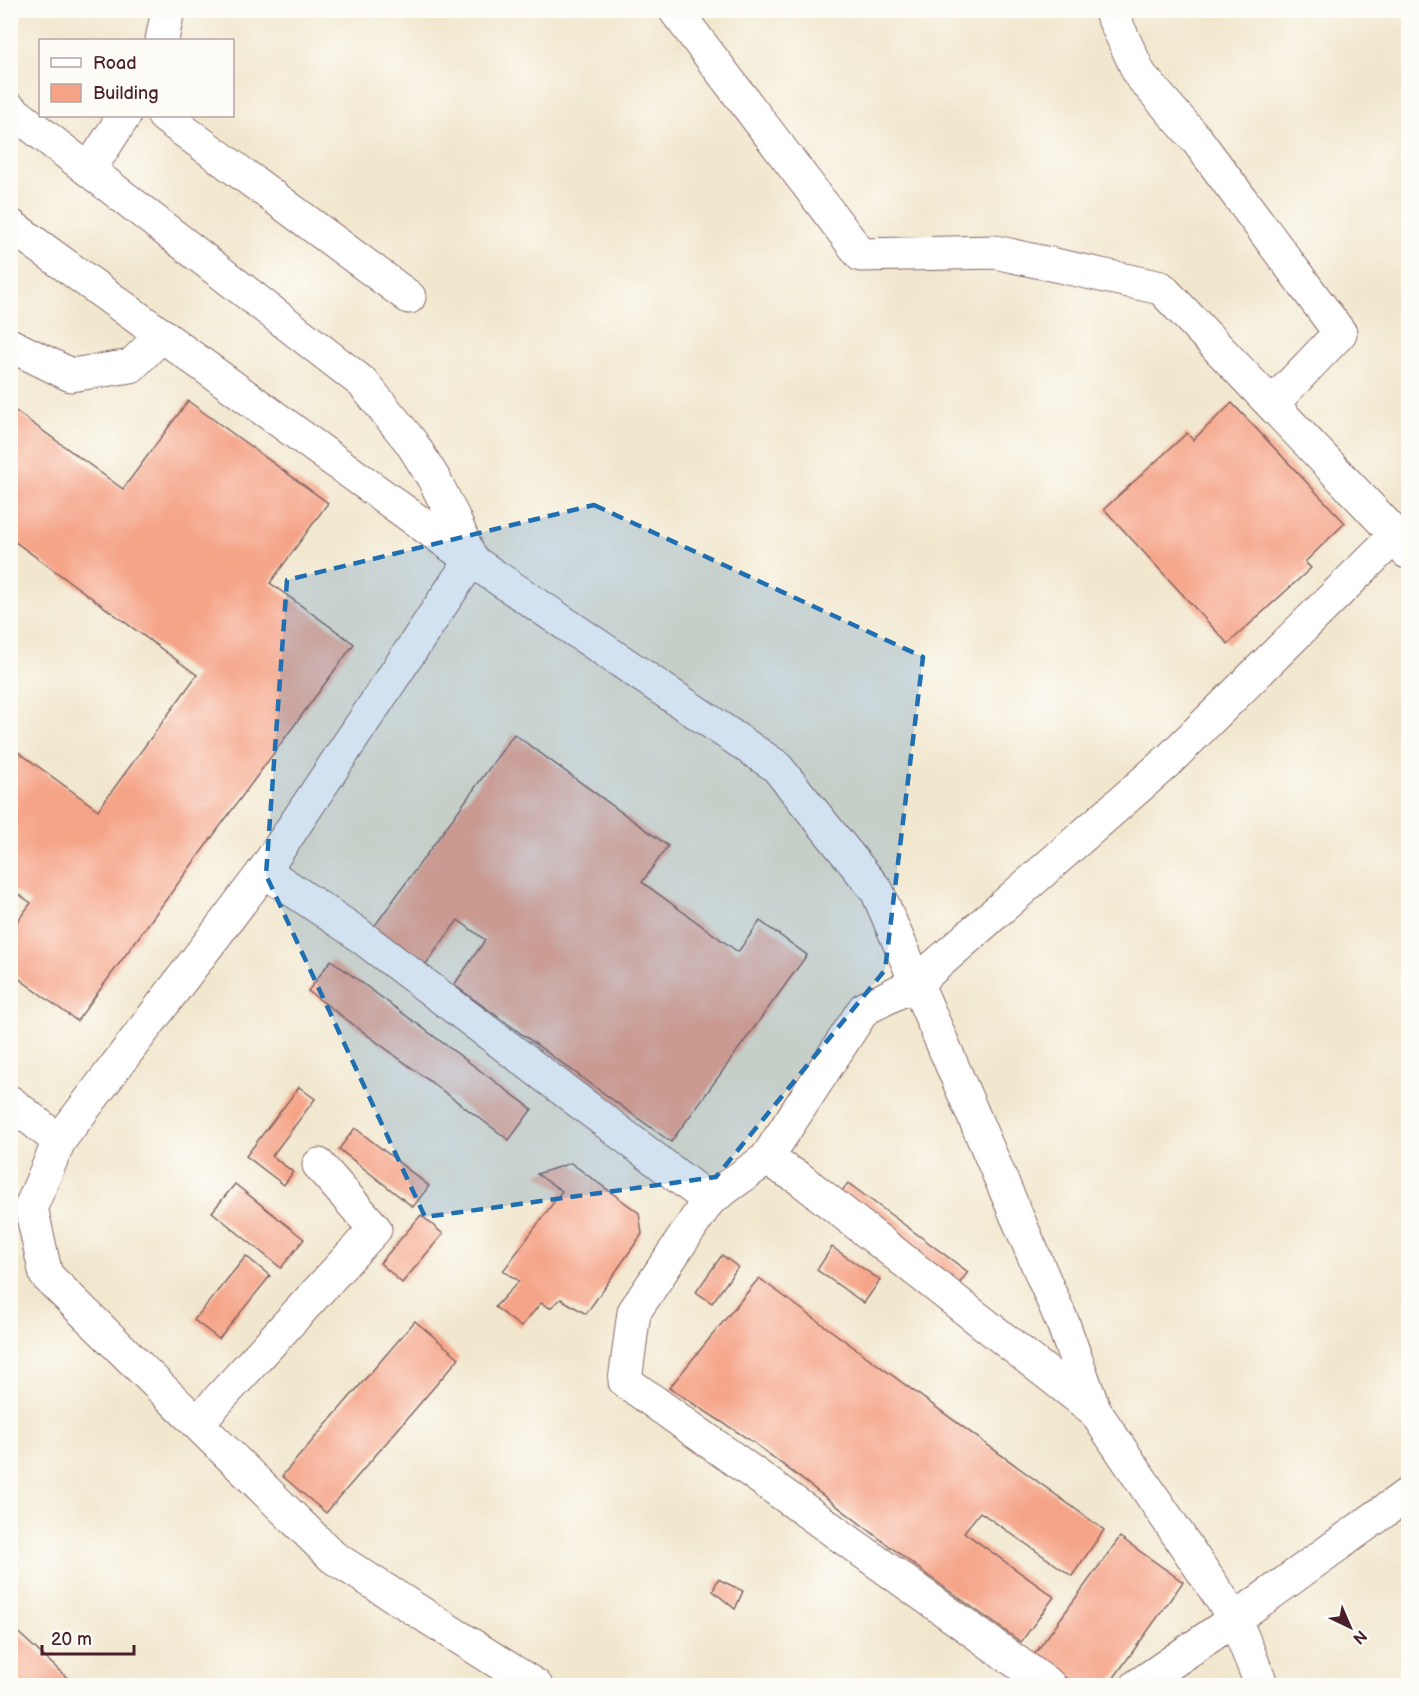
<svg xmlns="http://www.w3.org/2000/svg" width="1419" height="1696" font-family="'Balsamiq Sans',sans-serif">
<style>
.building{fill:#f5a488}
.lines{fill:none;stroke-linecap:round;stroke-linejoin:round}
.minor-casing{stroke:#846564;stroke-width:35}
.minor{stroke:#fff;stroke-width:33}
.marked{fill:#1f6fb2;fill-opacity:0.2;stroke:#1f6fb2;stroke-width:4.5;stroke-dasharray:12 8;stroke-linejoin:round}
</style>
<rect width="100%" height="100%" fill="#fdfcf7"/>
<filter id="ink" filterUnits="userSpaceOnUse"><feTurbulence type="fractalNoise" baseFrequency=".0167" numOctaves="2"/><feDisplacementMap in="SourceGraphic" scale="12" xChannelSelector="R" yChannelSelector="G"/><feConvolveMatrix kernelMatrix="1 2 1 2 8 2 1 2 1" color-interpolation-filters="sRGB"/></filter>
<filter id="wash" filterUnits="userSpaceOnUse"><feTurbulence type="fractalNoise" baseFrequency=".008" numOctaves="4" result="noise"/><feDisplacementMap in="SourceGraphic" scale="24" xChannelSelector="R" yChannelSelector="G"/><feGaussianBlur stdDeviation="1.35" result="paint"/><feColorMatrix in="noise" values="0 0 0 0 0 0 0 0 0 0 0 0 0 0 0 0 0 1.4 0 .05"/><feComposite in="paint" operator="in"/></filter>
<g filter="url(#wash)">
<rect width="100%" height="100%" fill="#f1e7ce"/>
<g id="blocks">
<g class="building">
<path d="M 188,401 L 328,503 L 270,583 L 354,644 L 77,1021 L 10,972 L 10,931 L 31,903 L 10,888 L 10,746 L 98,810 L 197,675 L 10,538 L 10,407 L 123,489 Z"/>
<path d="M 1232,403 L 1345,523 L 1305,562 L 1311,568 L 1228,644 L 1104,509 L 1187,433 L 1193,440 Z"/>
<path d="M 514,734 L 668,846 L 642,882 L 738,952 L 760,921 L 807,955 L 671,1142 L 454,985 L 485,940 L 458,920 L 420,972 L 368,935 Z"/>
<path d="M 331,960 L 532,1109 L 509,1140 L 308,991 Z"/>
<path d="M 299,1087 L 315,1099 L 272,1156 L 293,1172 L 284,1185 L 246,1156 Z"/>
<path d="M 355,1128 L 429,1186 L 413,1207 L 339,1149 Z"/>
<path d="M 571,1163 L 639,1213 L 642,1234 L 586,1314 L 561,1299 L 550,1308 L 541,1303 L 521,1327 L 495,1307 L 519,1281 L 503,1271 L 562,1191 L 537,1174 Z"/>
<path d="M 848,1183 L 968,1272 L 956,1288 L 836,1199 Z"/>
<path d="M 235,1184 L 304,1239 L 281,1268 L 212,1212 Z"/>
<path d="M 421,1215 L 443,1234 L 402,1283 L 380,1263 Z"/>
<path d="M 832,1247 L 880,1280 L 864,1303 L 817,1270 Z"/>
<path d="M 722,1255 L 738,1267 L 712,1303 L 696,1292 Z"/>
<path d="M 246,1256 L 270,1276 L 219,1339 L 194,1320 Z"/>
<path d="M 759,1278 L 1104,1530 L 1072,1576 L 980,1512 L 964,1532 L 1054,1597 L 1021,1642 L 930,1577 L 753,1442 L 669,1388 Z"/>
<path d="M 415,1321 L 459,1358 L 326,1513 L 282,1476 Z"/>
<path d="M 1120,1537 L 1183,1582 L 1108,1686 L 1077,1686 L 1034,1655 Z"/>
<path d="M 718,1579 L 743,1591 L 735,1609 L 713,1591 Z"/>
<path d="M 10,1625 L 76,1686 L 10,1686 Z"/>
</g>
</g>
</g>
<g filter="url(#ink)">
<use href="#blocks" fill-opacity="0" stroke="#846564" stroke-width="1.5"/>
<g class="lines">
<defs>
<g id="minor">
<path d="M 675,10 L 861,255 L 995,252 L 1161,288 L 1396,535 L 1407,552"/>
<path d="M 1110,10 L 1140,75 L 1197,140 L 1340,333 L 1272,404"/>
<path d="M 162,40 L 168,10"/>
<path d="M 10,109 L 363,383 L 411,442 L 434,479 L 454,519 L 471,560 L 264,871 L 59,1141 L 31,1207 L 46,1275 L 333,1557 L 536,1686"/>
<path d="M 164,116 L 409,297"/>
<path d="M 89,170 L 124,116"/>
<path d="M 10,225 L 471,560 L 776,766 L 877,891 L 1064,1326 L 1094,1410 L 1235,1619 L 1262,1686"/>
<path d="M 10,345 L 71,375 L 131,366 L 162,335"/>
<path d="M 264,871 L 351,929 L 709,1200"/>
<path d="M 10,1102 L 59,1141"/>
<path d="M 766,1159 L 799,1178 L 1094,1410"/>
<path d="M 197,1423 L 375,1229 L 319,1165"/>
<path d="M 1050,1686 L 625,1381 L 634,1312 L 709,1200 L 766,1159 L 864,1009 L 916,983 L 1170,759 L 1396,535"/>
<path d="M 1137,1686 L 1235,1619 L 1408,1494"/>
</g>
</defs>
<use href="#minor" class="minor-casing"/>
<use href="#minor" class="minor"/>
</g>
</g>
<path class="marked" d="M 594,505 L 923,657 L 885,970 L 716,1177 L 425,1217 L 266,875 L 287,580 Z"/>
<rect width="1419" height="1696" fill="none" stroke="#fdfcf7" stroke-width="36"/>
<rect x="39" y="39" width="195" height="78" fill="#fdfcf7" stroke="#b5a4a5" stroke-width="1.5"/>
<rect x="51" y="58" width="30" height="9" fill="#ffffff" stroke="#b5a4a5" stroke-width="1.5"/>
<text x="93" y="69" font-size="18" fill="#4a1f2b">Road</text>
<rect x="51" y="84" width="30" height="18" fill="#f5a488" stroke="#b5a4a5" stroke-width="1.5"/>
<text x="93" y="99" font-size="18" fill="#4a1f2b">Building</text>
<g transform="translate(1350 1627) rotate(136)" stroke="#fdfcf7" stroke-width="4.5" paint-order="stroke">
<path d="M0-4.5L10 22L0 15L-10 22Z" fill="#4a1f2b"/>
<text y="-9" font-size="16" font-weight="bold" text-anchor="middle" fill="#4a1f2b">N</text>
</g>
<path d="M42 1645v9h92v-9" fill="none" stroke="#4a1f2b" stroke-width="3"/>
<text x="51" y="1645" font-size="18" fill="#4a1f2b" stroke="#fdfcf7" stroke-width="4.5" paint-order="stroke">20 m</text>
</svg>
